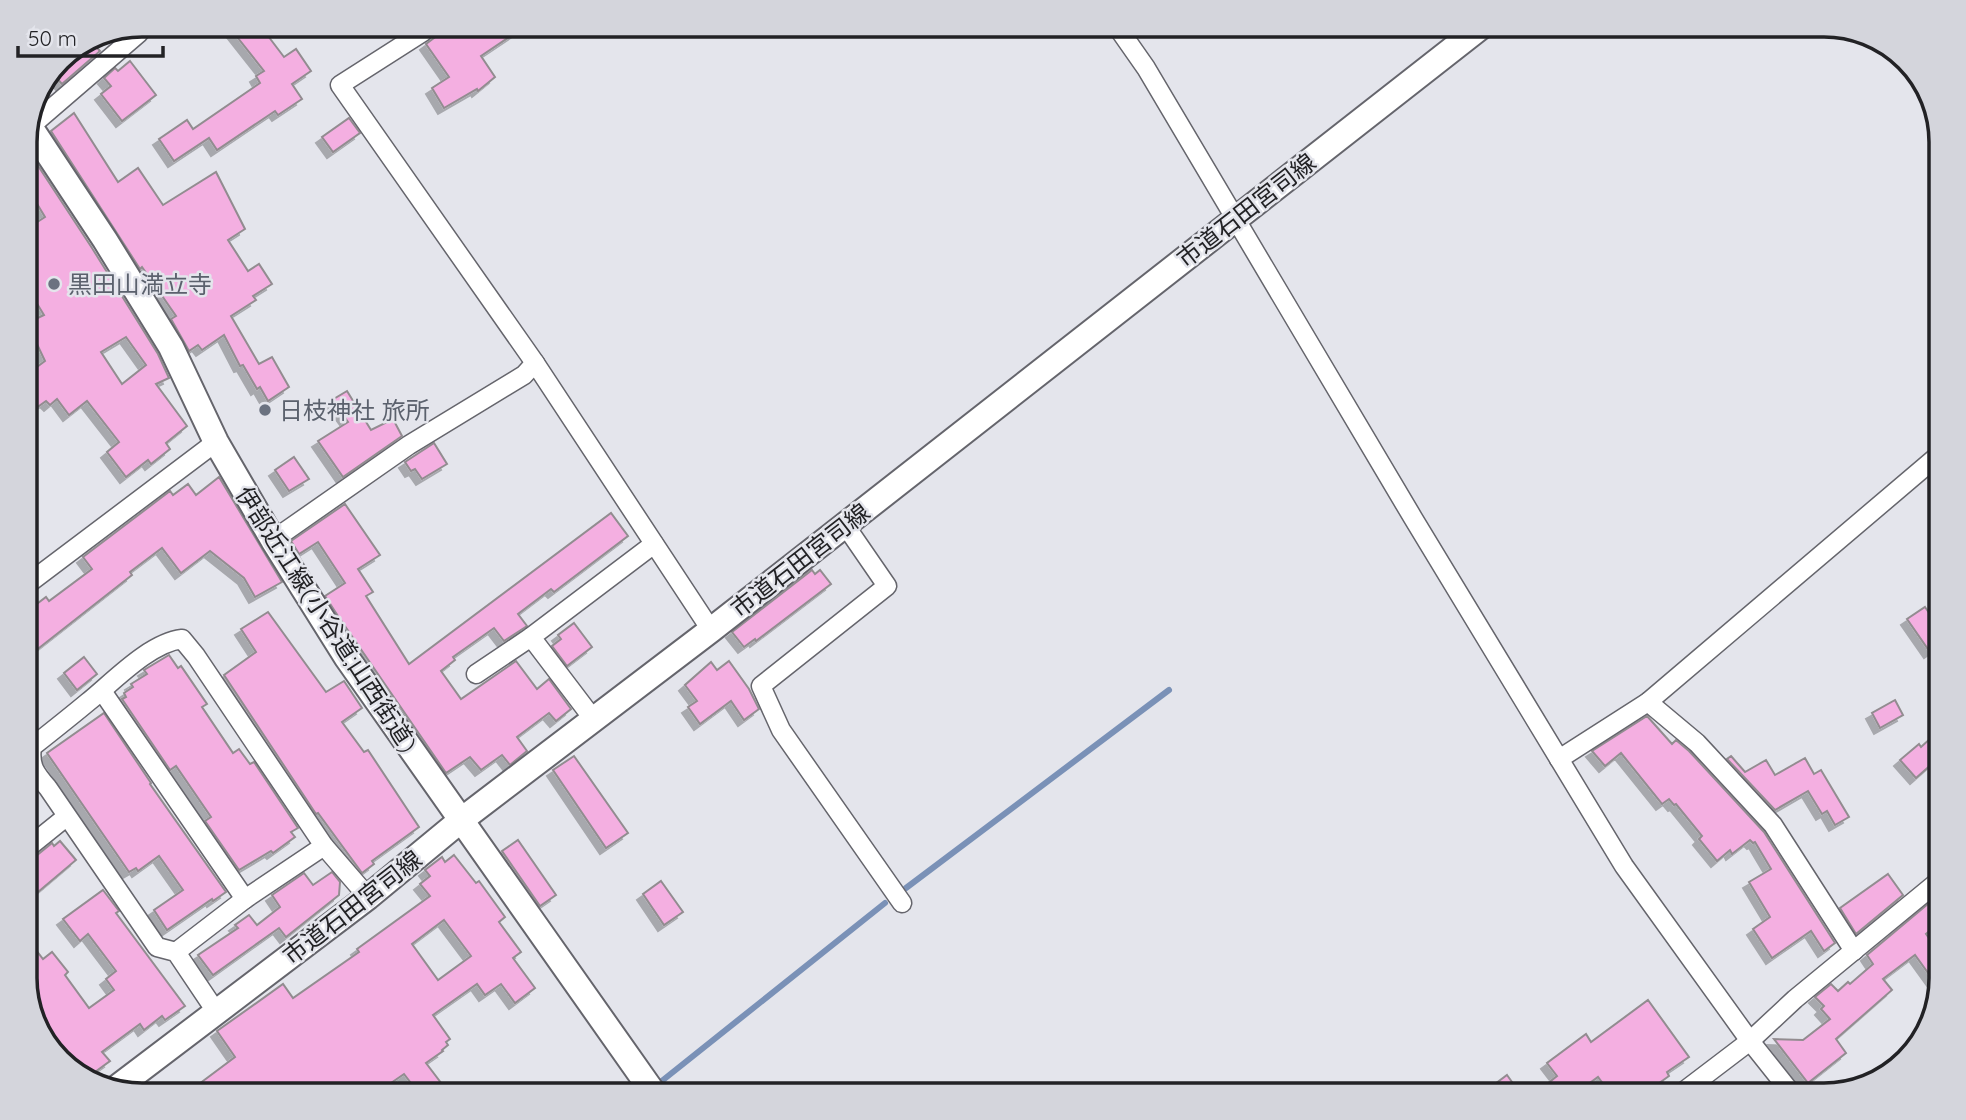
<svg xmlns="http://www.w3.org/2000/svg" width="1966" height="1120" font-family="Quicksand,'Noto Sans JP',sans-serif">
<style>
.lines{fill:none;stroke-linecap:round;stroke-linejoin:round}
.stream{stroke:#7a91b7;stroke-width:6}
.building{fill:#f4afe1;stroke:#928c90;stroke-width:2;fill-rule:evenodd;filter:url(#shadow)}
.street-casing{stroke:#65656c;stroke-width:21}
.secondary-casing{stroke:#65656c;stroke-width:28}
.street{stroke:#fff;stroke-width:18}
.secondary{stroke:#fff;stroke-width:24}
.worship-dot{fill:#6b7280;stroke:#e4e5ec;stroke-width:2.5}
.labels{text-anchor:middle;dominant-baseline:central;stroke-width:5;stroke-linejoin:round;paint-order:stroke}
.street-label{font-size:24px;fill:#222225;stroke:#e4e5ec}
.worship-label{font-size:24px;fill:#5b616d;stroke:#e4e5ec;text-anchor:start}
.rim{fill:none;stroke:#222225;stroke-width:3.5}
</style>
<defs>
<filter id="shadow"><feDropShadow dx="-6" dy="6" stdDeviation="0" flood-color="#0004"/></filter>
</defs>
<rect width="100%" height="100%" fill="#e4e5ec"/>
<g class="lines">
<g class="stream">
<path d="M 906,888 L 1169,690"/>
<path d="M 658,1084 L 885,903"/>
</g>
</g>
<g class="building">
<path d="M 518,31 L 481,56 L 495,77 L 478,91 L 477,89 L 444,108 L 432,88 L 449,77 L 426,44 L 442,32 Z"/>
<path d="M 265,32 L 284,57 L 296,49 L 311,71 L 292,84 L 302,99 L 278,115 L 275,111 L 217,150 L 209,138 L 174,161 L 159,139 L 187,120 L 193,129 L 260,83 L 256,76 L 264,71 L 234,33 Z"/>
<path d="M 89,39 L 100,51 L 62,84 L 54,75 L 67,61 L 61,57 Z"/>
<path d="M 130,61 L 156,95 L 122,121 L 101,94 L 111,86 L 104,78 L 115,68 L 118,71 Z"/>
<path d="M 74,113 L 118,182 L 138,168 L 163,205 L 216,172 L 245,229 L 228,240 L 248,271 L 259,264 L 272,284 L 253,296 L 256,300 L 231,316 L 259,364 L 272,357 L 289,387 L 268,401 L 260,387 L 257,389 L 243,365 L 240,366 L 224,335 L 202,350 L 198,345 L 189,351 L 171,319 L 176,316 L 142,267 L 140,269 L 51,131 Z"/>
<path d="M 349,118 L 360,133 L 333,152 L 322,137 Z"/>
<path d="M 27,149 L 92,248 L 158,354 L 169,378 L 156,384 L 187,426 L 166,443 L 170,449 L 151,464 L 148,460 L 126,477 L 107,452 L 119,442 L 87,401 L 69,415 L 57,399 L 50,405 L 46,401 L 25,416 L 25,376 L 45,361 L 27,323 L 44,315 L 25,284 L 25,257 L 33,252 L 25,239 L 25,230 L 45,217 L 25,184 L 25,150 ZM 126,337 L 146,365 L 122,384 L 101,352 Z"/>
<path d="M 347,391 L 371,430 L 393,419 L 402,436 L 343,477 L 318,441 L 348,422 L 332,400 Z"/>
<path d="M 434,443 L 447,464 L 422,479 L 415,469 L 411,471 L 405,462 Z"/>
<path d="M 294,457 L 309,479 L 289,491 L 275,470 Z"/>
<path d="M 219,477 L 282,582 L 255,597 L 244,578 L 210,551 L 181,573 L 162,548 L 130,572 L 132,575 L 25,659 L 25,613 L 46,597 L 49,601 L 92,569 L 83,557 L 170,491 L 173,495 L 188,484 L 196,495 Z"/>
<path d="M 345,504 L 380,555 L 358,569 L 373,592 L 366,596 L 409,664 L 611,513 L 628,536 L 554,592 L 551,589 L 518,614 L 527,626 L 524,628 L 504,641 L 494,628 L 453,657 L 455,660 L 441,671 L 461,699 L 516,661 L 537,689 L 549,679 L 571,709 L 556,721 L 549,713 L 517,737 L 527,751 L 510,765 L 502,755 L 481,770 L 470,757 L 446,773 L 338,616 L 325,596 L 345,583 L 318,542 L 299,554 L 291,541 Z"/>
<path d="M 812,570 L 815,574 L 820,570 L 831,584 L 756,641 L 755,639 L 744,647 L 732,632 Z"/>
<path d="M 1925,607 L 1941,630 L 1941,644 L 1930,652 L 1907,619 Z"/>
<path d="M 268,612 L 326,692 L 344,681 L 362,708 L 342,722 L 364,752 L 368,750 L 419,827 L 372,861 L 374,864 L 362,873 L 318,813 L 316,814 L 224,675 L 256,652 L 241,629 Z"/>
<path d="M 574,623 L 592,647 L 567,666 L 552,646 L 561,639 L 558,635 Z"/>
<path d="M 169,655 L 178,668 L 181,666 L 207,704 L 202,707 L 233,753 L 239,749 L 250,764 L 254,762 L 298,828 L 291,832 L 295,837 L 273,853 L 271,851 L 239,870 L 205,821 L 211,817 L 176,766 L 170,770 L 122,699 L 126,697 L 124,693 L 133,687 L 131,684 L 147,674 L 144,670 Z"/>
<path d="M 84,657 L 97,674 L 77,690 L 64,673 Z"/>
<path d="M 729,661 L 749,689 L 759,709 L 744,720 L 731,701 L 700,724 L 688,707 L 697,701 L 685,685 L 711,662 L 717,670 Z"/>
<path d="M 1895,700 L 1903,715 L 1880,728 L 1872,713 Z"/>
<path d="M 104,713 L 151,783 L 150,784 L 226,892 L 213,901 L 212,899 L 167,930 L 154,910 L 183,890 L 159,856 L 138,871 L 136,868 L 129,872 L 47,753 Z"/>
<path d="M 1647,716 L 1672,744 L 1676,740 L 1689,751 L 1764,832 L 1835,943 L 1824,951 L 1811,931 L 1772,958 L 1753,929 L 1770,917 L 1749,882 L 1771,869 L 1755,842 L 1753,843 L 1750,840 L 1732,854 L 1730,850 L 1717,861 L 1699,839 L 1702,836 L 1676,804 L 1674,805 L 1669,799 L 1662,804 L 1621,753 L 1605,766 L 1592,751 Z"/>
<path d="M 1941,729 L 1941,756 L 1916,778 L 1900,760 L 1919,744 L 1921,747 Z"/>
<path d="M 574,756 L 628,833 L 606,848 L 553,770 Z"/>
<path d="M 1731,756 L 1745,772 L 1766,760 L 1775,775 L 1805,758 L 1814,774 L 1821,770 L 1849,817 L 1835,825 L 1827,811 L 1822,814 L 1808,791 L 1775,810 L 1727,759 Z"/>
<path d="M 518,840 L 556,895 L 540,906 L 502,851 Z"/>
<path d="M 60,841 L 76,860 L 25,903 L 25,865 L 52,843 L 54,846 Z"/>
<path d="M 454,855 L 476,883 L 479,881 L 505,917 L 499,922 L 521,952 L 513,958 L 535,988 L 515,1003 L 501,984 L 485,995 L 477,984 L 433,1015 L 450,1039 L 446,1042 L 448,1045 L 442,1050 L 443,1051 L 426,1063 L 451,1096 L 421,1096 L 404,1074 L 372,1096 L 183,1096 L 235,1057 L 217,1031 L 283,984 L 293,998 L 359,952 L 357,949 L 430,896 L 420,884 L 430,876 L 425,870 L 442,857 L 445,862 ZM 444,920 L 471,956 L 438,980 L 412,944 Z"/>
<path d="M 332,872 L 340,882 L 339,895 L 286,937 L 279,928 L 213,975 L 198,955 L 238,928 L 235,925 L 249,915 L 257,925 L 280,907 L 272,895 L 304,873 L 313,885 Z"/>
<path d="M 1888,874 L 1903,895 L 1856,934 L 1840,908 Z"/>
<path d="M 661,881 L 683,912 L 664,925 L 643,894 Z"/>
<path d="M 103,890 L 119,911 L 116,913 L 185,1006 L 165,1020 L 162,1016 L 144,1030 L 140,1024 L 102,1052 L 110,1061 L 84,1080 L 44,1043 L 25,986 L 25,936 L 43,959 L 52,952 L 68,972 L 65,975 L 89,1008 L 114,990 L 106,979 L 116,971 L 88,934 L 80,941 L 63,919 Z"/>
<path d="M 1941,893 L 1941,921 L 1926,934 L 1941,955 L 1941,979 L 1939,988 L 1915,955 L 1883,979 L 1892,990 L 1836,1039 L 1846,1053 L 1808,1083 L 1774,1039 L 1803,1040 L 1830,1019 L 1821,1009 L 1824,1006 L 1815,997 L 1831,984 L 1838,991 L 1848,982 L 1850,984 L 1873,964 L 1867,955 Z"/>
<path d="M 1648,1000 L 1689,1057 L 1667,1072 L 1669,1076 L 1641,1096 L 1612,1096 L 1598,1077 L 1572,1096 L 1532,1096 L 1557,1076 L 1547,1063 L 1586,1034 L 1591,1042 Z"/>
<path d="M 1507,1075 L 1522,1096 L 1479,1096 Z"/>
</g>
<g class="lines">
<defs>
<g id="street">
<path d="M 1118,28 L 1146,68 L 1413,518 L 1624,866 L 1750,1041 L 1793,1095"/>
<path d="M 423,32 L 340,85 L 535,363 L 711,630"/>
<path d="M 31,126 L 139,33"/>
<path d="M 845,525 L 887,586 L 761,686 L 781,730 L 902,903"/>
<path d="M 273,540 L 409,445 L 524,375 L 535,363"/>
<path d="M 25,586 L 216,442"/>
<path d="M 476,674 L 531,637"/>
<path d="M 102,691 L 245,899"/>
<path d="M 1648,702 L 1697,743 L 1773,825 L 1854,951"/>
<path d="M 594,720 L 531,637 L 654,544"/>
<path d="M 1559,759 L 1648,702 L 1941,453"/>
<path d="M 25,850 L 66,817"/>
<path d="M 176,952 L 245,899 L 324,846"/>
<path d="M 217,1013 L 176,952 L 157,947 L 48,788 C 36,774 29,766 32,747 C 51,732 70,717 88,702 C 113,682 149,643 182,639 L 196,656 L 324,846 L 368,897"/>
<path d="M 1679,1095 L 1750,1041 L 1795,999 L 1941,879"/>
</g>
<g id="secondary">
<path d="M 29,125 L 105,240 L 171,347 L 216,442 L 273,540 L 347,658 L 655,1095"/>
<path d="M 115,1089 L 368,897 L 460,821 L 711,630 L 1482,26"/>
</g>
</defs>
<use href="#street" class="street-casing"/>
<use href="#secondary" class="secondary-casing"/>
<use href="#street" class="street"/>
<use href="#secondary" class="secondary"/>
</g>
<g class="worship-dot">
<circle cx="54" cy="284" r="7"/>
<circle cx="265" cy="410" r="7"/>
</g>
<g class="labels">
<g class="street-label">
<text transform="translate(1246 210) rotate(-38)">市道石田宮司線</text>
<text transform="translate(800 560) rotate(-38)">市道石田宮司線</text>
<text transform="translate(327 619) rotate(57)">伊部近江線(小谷道;山西街道)</text>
<text transform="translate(352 907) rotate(-38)">市道石田宮司線</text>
</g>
<g class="worship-label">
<text x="68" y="284">黒田山満立寺</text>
<text x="279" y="410">日枝神社 旅所</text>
</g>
</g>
<path d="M0 0H1966V1120H0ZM142 37H1824A105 105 0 0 1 1929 142V978A105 105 0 0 1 1824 1083H142A105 105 0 0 1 37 978V142A105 105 0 0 1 142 37Z" fill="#d4d5dc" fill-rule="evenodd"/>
<path class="rim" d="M142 37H1824A105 105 0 0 1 1929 142V978A105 105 0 0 1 1824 1083H142A105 105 0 0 1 37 978V142A105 105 0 0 1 142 37Z"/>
<path d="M18 46v10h145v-10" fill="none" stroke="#222225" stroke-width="3.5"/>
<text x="28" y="46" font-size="21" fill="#222225" stroke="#e4e5ec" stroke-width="5" paint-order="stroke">50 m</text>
</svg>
